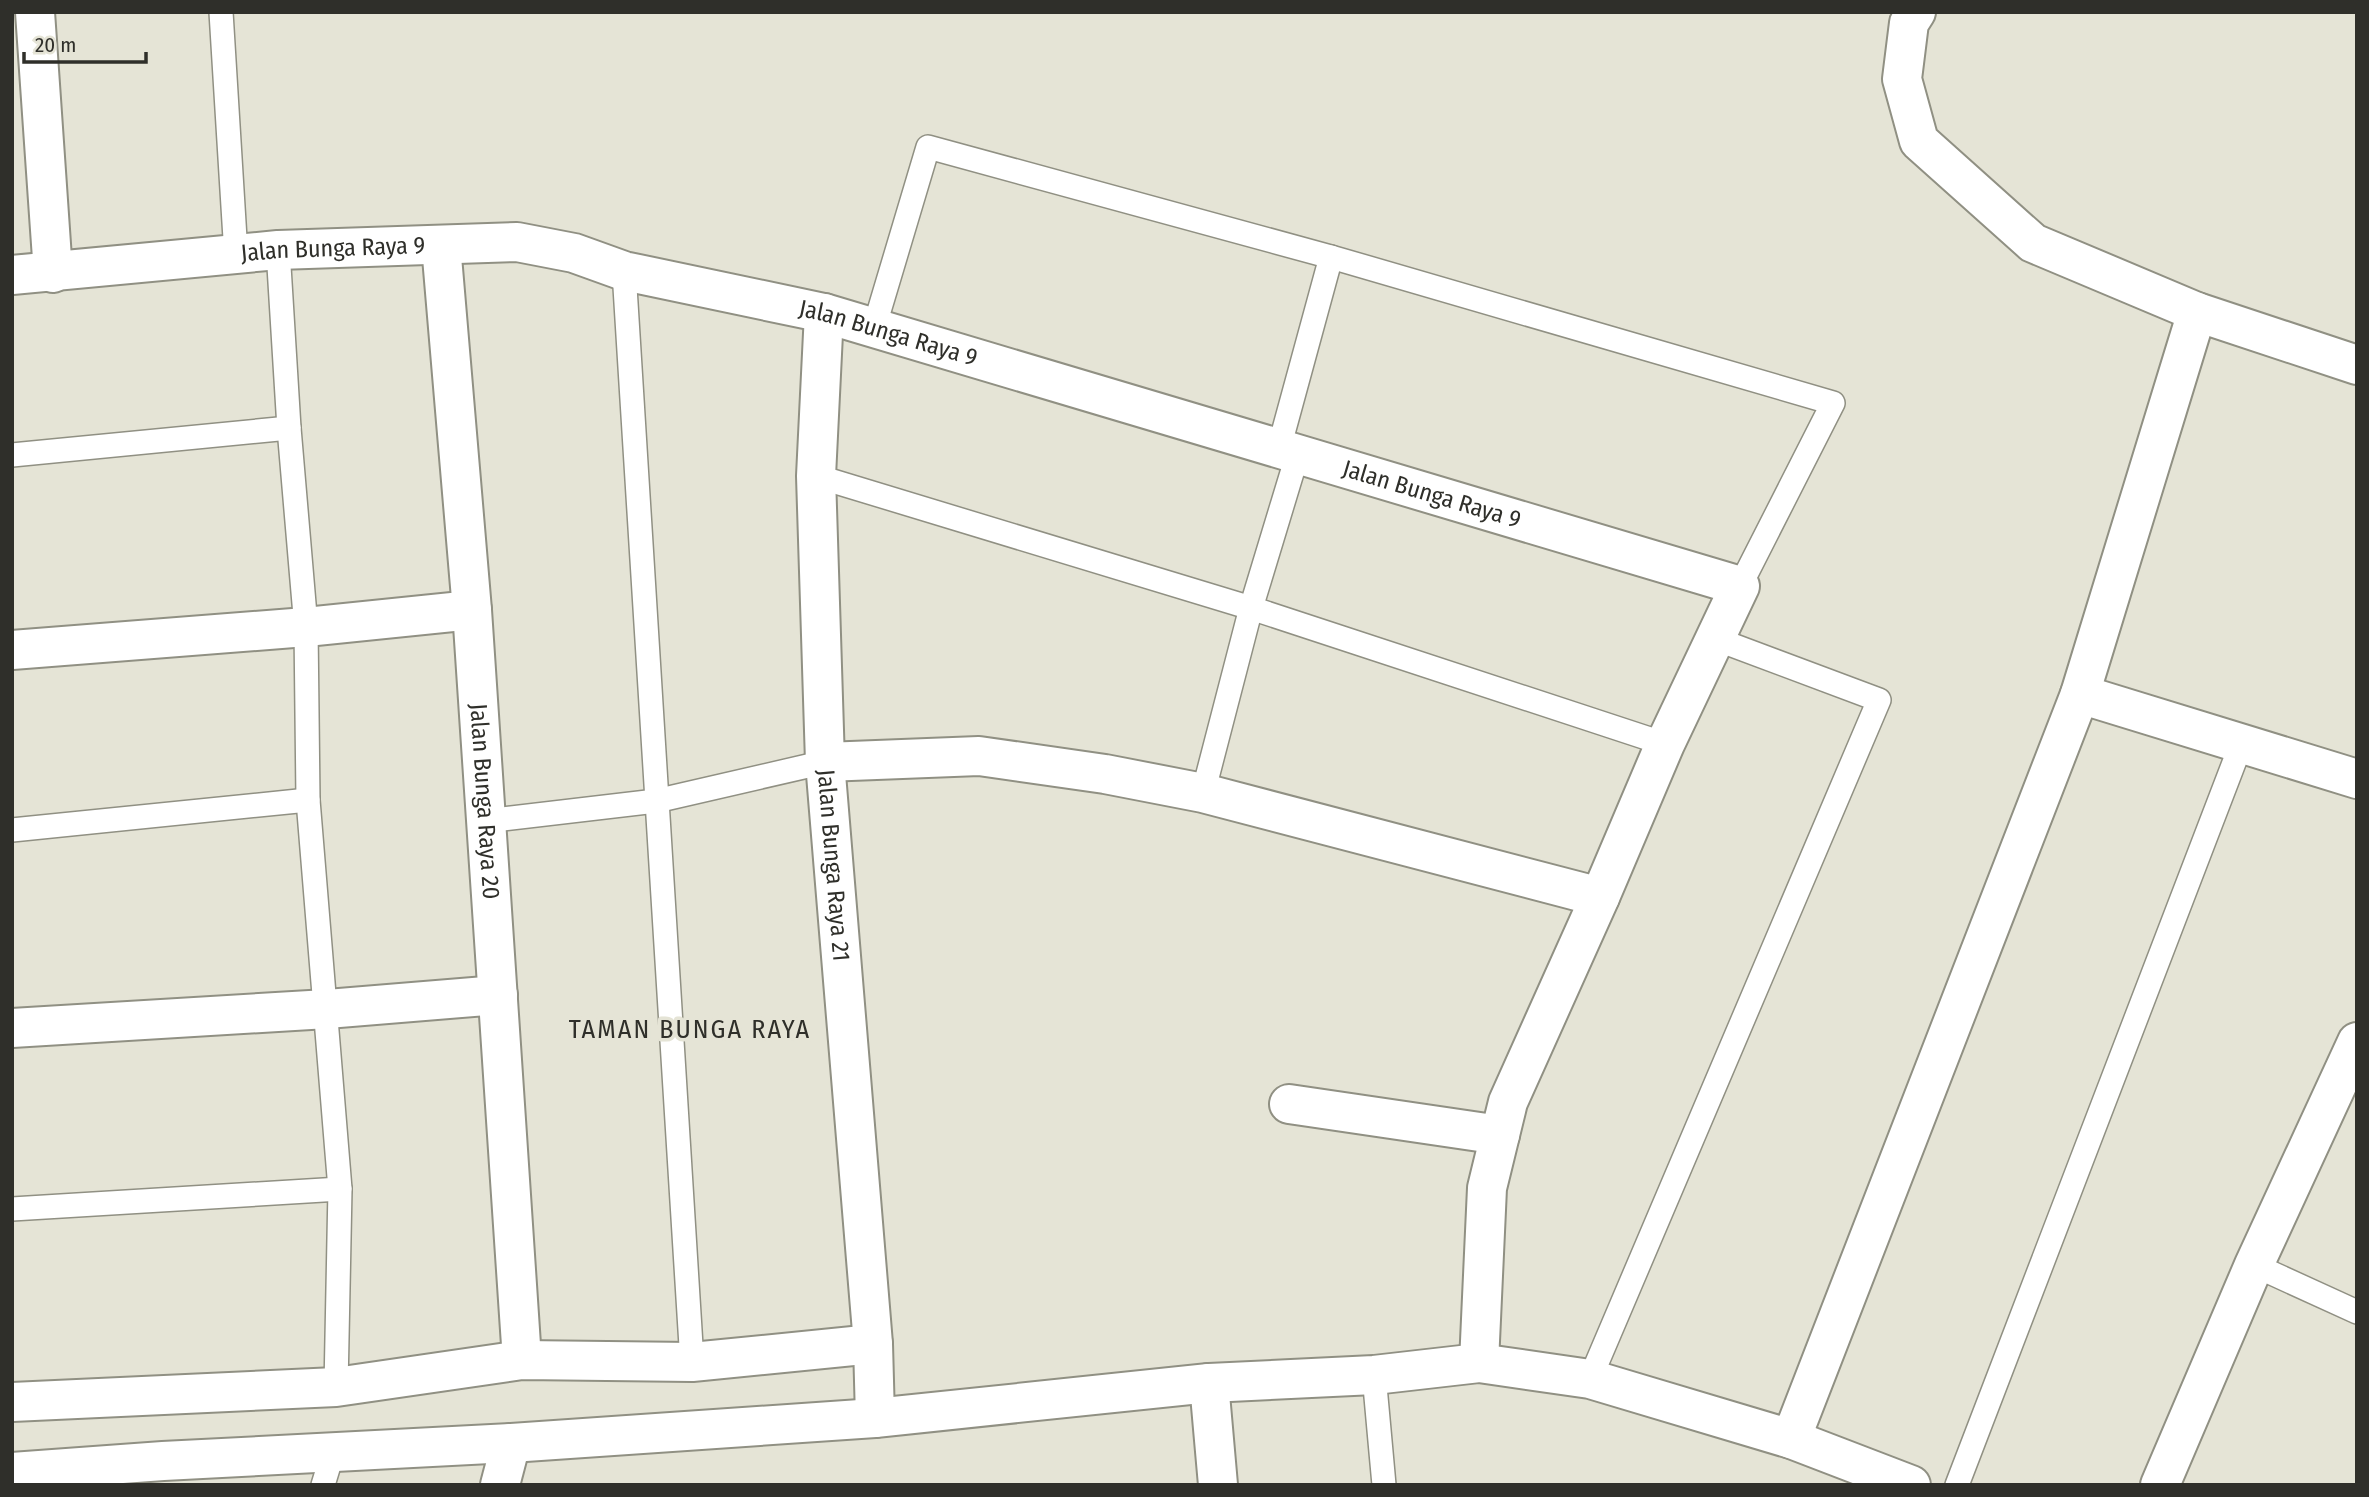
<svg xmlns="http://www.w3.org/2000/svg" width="2369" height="1497" font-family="'Fira Sans Condensed',sans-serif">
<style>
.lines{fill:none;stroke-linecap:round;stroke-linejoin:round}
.lane-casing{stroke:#909083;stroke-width:26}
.street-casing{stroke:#909083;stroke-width:42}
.lane{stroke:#fff;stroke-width:23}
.street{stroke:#fff;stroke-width:38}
.labels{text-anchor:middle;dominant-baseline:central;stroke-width:7;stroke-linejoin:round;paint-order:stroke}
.street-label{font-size:24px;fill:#2f2f2a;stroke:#e5e4d6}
.neighbourhood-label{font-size:26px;letter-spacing:2px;fill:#2f2f2a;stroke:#e5e4d6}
</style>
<rect width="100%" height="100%" fill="#e5e4d6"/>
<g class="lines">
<defs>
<g id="lane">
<path d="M 221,12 L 236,255"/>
<path d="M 278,250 L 289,428 L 306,627 L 308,800 L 340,1189 L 336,1387"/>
<path d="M 624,271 L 692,1362"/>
<path d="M 874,328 L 928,147 L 1331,257 L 1833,403 L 1740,586"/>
<path d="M 1279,448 L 1331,257"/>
<path d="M 12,455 L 289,428"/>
<path d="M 816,476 L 1251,608 L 1665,744"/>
<path d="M 1203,793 L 1251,608 L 1298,453"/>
<path d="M 485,821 L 656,801 L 825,762"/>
<path d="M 12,830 L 308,800"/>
<path d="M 12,1209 L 340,1189"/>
<path d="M 2254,1265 L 2357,1312"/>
<path d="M 1374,1375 L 1384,1485"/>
<path d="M 1590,1379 L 1879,700 L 1716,639"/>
<path d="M 323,1485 L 333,1452"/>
<path d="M 1957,1485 L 2242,742"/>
</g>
<g id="street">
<path d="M 35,12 L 53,273"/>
<path d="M 1916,12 L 1909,23 L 1902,79 L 1919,141 L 2033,243 L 2197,312 L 2357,365"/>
<path id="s1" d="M 441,245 L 472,610 L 522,1360"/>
<path id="s2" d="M 12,275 L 278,250 L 517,242 L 574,253 L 624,271 L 824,313 L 1740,586 L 1665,744 L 1600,897 L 1508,1102 L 1487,1188 L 1479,1363"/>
<path id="s3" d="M 824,313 L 816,476 L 825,762 L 873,1344 L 875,1418"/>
<path d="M 12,650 L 306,627 L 472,610"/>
<path d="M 2080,694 L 2357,779"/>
<path d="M 825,762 L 979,756 L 1105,774 L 1203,793 L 1600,897"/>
<path d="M 12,1028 L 327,1009 L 498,995"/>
<path d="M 1289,1104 L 1500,1135"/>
<path d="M 1209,1383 L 1218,1485"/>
<path d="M 12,1402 L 336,1387 L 522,1360 L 692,1362 L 873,1344"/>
<path d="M 1791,1439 L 2080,694 L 2197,312"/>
<path d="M 12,1472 L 163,1461 L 511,1443 L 875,1418 L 1209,1383 L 1374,1375 L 1479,1363 L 1590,1379 L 1791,1439 L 1911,1485"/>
<path d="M 500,1485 L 511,1443"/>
<path d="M 2160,1485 L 2254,1265 L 2357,1042"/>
</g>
</defs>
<use href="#lane" class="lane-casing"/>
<use href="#street" class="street-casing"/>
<use href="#lane" class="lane"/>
<use href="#street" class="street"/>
</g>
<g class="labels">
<g class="street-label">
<text stroke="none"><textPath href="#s2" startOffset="322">Jalan Bunga Raya 9</textPath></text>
<text stroke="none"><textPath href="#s2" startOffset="889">Jalan Bunga Raya 9</textPath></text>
<text stroke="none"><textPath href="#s2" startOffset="1456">Jalan Bunga Raya 9</textPath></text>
<text stroke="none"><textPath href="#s1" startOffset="558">Jalan Bunga Raya 20</textPath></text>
<text stroke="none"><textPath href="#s3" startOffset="553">Jalan Bunga Raya 21</textPath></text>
</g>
<g class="neighbourhood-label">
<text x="690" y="1029">TAMAN BUNGA RAYA</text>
</g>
</g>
<rect width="2369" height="1497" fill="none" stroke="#2f2f2a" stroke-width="28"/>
<path d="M24 52v10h122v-10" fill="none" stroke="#2f2f2a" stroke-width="3.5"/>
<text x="35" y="52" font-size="21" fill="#2f2f2a" stroke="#e5e4d6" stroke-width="5" paint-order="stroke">20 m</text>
</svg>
